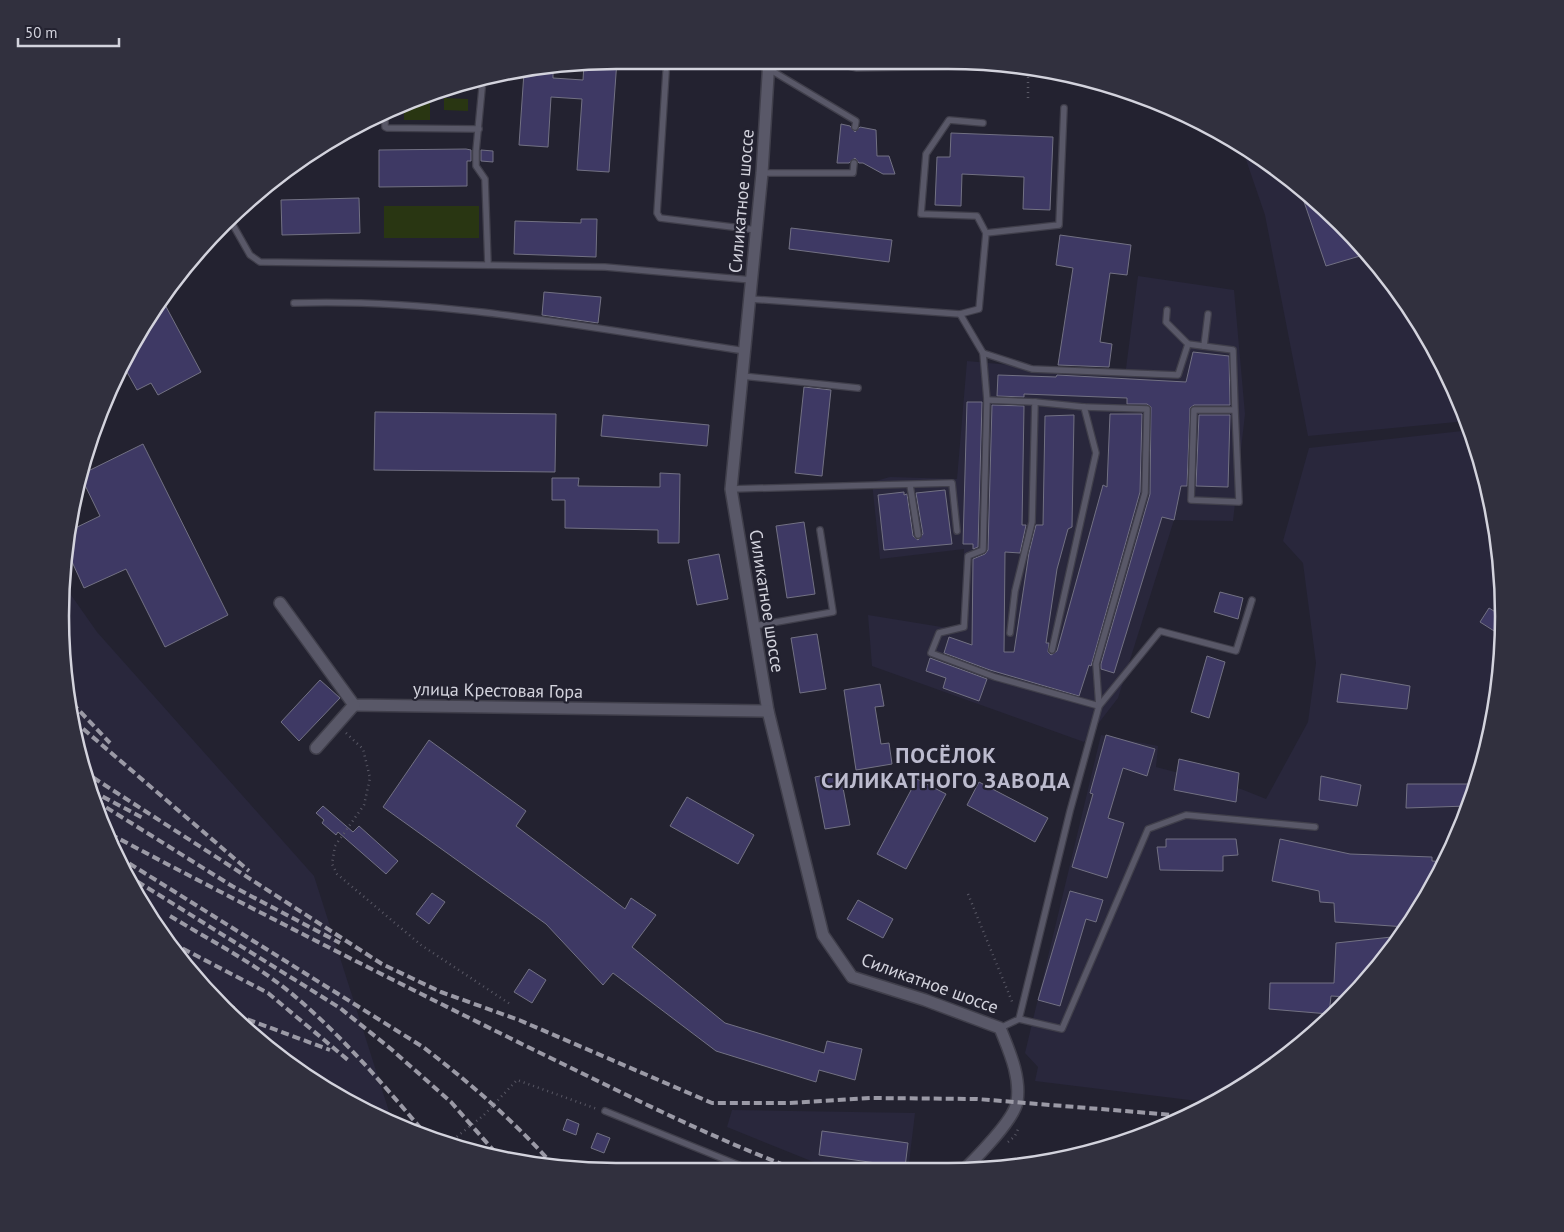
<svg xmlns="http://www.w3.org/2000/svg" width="1564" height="1232" font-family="'PT Sans',sans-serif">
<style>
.built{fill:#29273c}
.green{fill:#293612}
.building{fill:#3e3964;stroke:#727183}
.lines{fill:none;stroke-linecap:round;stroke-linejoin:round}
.service-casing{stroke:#403f4b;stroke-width:8}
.minor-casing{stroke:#403f4b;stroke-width:14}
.path{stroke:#595865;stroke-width:2.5;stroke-dasharray:1 4;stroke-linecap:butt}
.service{stroke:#595868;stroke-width:5.5}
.minor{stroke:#595868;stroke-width:11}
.rail{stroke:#9b9aa6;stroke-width:4;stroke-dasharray:8 4;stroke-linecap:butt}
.labels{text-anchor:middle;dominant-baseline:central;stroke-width:4.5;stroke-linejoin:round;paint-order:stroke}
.street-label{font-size:18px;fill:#d3d3dd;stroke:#232230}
.district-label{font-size:22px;font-weight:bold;letter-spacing:1px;fill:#bdbccf;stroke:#232230}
.rim{fill:none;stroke:#d3d3dd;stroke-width:2.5}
</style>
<rect width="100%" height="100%" fill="#232230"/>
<g class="built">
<path d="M 1241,145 L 1314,198 L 1366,250 L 1429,338 L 1467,421 L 1308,436 L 1265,215 Z"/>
<path d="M 1138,276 L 1234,290 L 1245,414 L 1233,521 L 1174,520 L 1118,698 L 1084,742 L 872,666 L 868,615 L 960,630 L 964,549 L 880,559 L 872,482 L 890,477 L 957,479 L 967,361 L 1125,376 Z"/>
<path d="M 1471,430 L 1499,543 L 1503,652 L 1485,760 L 1447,862 L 1389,954 L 1315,1034 L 1226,1097 L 1214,1103 L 1035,1081 L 1038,1067 L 1025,1053 L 1101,735 L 1158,746 L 1156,767 L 1241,789 L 1266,799 L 1308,722 L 1316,663 L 1303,563 L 1283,541 L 1309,448 Z"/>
<path d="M 64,585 L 97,632 L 314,876 L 393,1124 L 307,1078 L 223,1009 L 135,894 L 79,760 L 60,616 Z"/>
<path d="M 732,1110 L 915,1113 L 908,1171 L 836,1171 L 727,1127 Z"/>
</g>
<g class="green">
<path d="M 426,98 L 430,98 L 430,120 L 404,120 L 404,107 Z"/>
<path d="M 444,98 L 468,99 L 468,111 L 444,110 Z"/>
<rect x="384" y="206" width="95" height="32"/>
</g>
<g class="building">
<path d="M 617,60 L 609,172 L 577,170 L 582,99 L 551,97 L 548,147 L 519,145 L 524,72 L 553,68 L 553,78 L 583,80 L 584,64 Z"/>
<path d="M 841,124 L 850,126 L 855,132 L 860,127 L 876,130 L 877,156 L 889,156 L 895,174 L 883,174 L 863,163 L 859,163 L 855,158 L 849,163 L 837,163 Z"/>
<path d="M 951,133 L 1053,137 L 1050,210 L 1023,209 L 1024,177 L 962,174 L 961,206 L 935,205 L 937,157 L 950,157 Z"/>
<path d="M 466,149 L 471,150 L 471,161 L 467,161 L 467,186 L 379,187 L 379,150 Z"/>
<path d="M 481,150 L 493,151 L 493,162 L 481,161 Z"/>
<path d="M 1299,187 L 1314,198 L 1355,238 L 1360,256 L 1326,266 Z"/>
<path d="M 359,198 L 360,233 L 282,235 L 281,200 Z"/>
<path d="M 581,219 L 597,219 L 596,257 L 514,254 L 515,221 L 581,223 Z"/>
<path d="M 791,228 L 892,240 L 889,262 L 789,249 Z"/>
<path d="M 1060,235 L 1131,245 L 1127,275 L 1110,273 L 1100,342 L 1112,344 L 1109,367 L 1058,365 L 1073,268 L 1056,265 Z"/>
<path d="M 544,292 L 601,297 L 598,323 L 542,315 Z"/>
<path d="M 163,301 L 201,372 L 158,395 L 151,383 L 137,390 L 123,365 L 134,338 Z"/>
<path d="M 1193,352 L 1229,356 L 1230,405 L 1194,405 L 1190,408 L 1187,486 L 1181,486 L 1174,520 L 1162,517 L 1114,673 L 1101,669 L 1101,664 L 1150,494 L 1151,407 L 1147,404 L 1127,404 L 1127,398 L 1024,394 L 1024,397 L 997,396 L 998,375 L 1056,377 L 1057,375 L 1186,382 Z"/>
<path d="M 804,387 L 831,390 L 822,476 L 795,473 Z"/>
<path d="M 967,402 L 982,402 L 978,547 L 973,549 L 973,544 L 963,544 Z"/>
<path d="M 992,405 L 1024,406 L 1022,525 L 1026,525 L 1020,553 L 1005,552 L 1004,652 L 1014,652 L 1029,553 L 1036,525 L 1043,525 L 1045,416 L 1074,415 L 1072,527 L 1068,529 L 1057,569 L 1046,643 L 1049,643 L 1048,652 L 1051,655 L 1057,651 L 1103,485 L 1107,487 L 1110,414 L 1142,414 L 1140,492 L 1091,666 L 1089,665 L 1079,696 L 990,670 L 944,653 L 949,637 L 972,645 L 973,559 L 985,554 L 988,550 Z"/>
<path d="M 375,412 L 556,414 L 555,472 L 374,470 Z"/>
<path d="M 603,415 L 709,425 L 707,446 L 601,436 Z"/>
<path d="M 1199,415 L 1230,415 L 1228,487 L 1196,486 Z"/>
<path d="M 143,444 L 228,615 L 165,647 L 126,569 L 84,588 L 68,553 L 71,530 L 100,516 L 80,475 Z"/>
<path d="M 660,473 L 680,474 L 679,543 L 658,543 L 658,530 L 565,528 L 565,500 L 552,500 L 552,478 L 579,478 L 578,486 L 660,487 Z"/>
<path d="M 945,490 L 952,544 L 884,550 L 878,495 L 904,492 L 904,495 L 907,494 L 913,536 L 918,540 L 923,534 L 916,493 Z"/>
<path d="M 804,522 L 815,594 L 787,598 L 776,526 Z"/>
<path d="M 719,554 L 728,599 L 697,605 L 688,560 Z"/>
<path d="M 1220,592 L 1243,598 L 1238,619 L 1214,612 Z"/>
<path d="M 1489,608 L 1502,616 L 1502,636 L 1480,622 Z"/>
<path d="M 817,634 L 826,689 L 800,693 L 791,638 Z"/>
<path d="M 1207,656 L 1225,662 L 1209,718 L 1191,712 Z"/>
<path d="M 930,658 L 987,679 L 979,701 L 943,688 L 946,678 L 926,671 Z"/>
<path d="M 1341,674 L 1410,686 L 1407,709 L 1337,702 Z"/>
<path d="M 320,680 L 340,698 L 299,741 L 281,722 Z"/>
<path d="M 880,684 L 884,706 L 875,707 L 881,744 L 889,743 L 892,764 L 856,770 L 844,690 Z"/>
<path d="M 1106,735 L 1155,749 L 1147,776 L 1123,768 L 1108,818 L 1124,823 L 1107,878 L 1072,867 L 1093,794 L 1090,793 Z"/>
<path d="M 429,740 L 526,811 L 516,826 L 625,909 L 631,898 L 656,915 L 632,947 L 725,1023 L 824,1053 L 827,1041 L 862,1049 L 855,1080 L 819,1070 L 816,1082 L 716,1051 L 613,973 L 603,985 L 546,924 L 383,807 Z"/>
<path d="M 1179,759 L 1239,773 L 1236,802 L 1174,790 Z"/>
<path d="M 840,772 L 850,825 L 825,829 L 815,777 Z"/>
<path d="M 1321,776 L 1361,785 L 1357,806 L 1319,800 Z"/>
<path d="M 917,779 L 946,794 L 906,869 L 877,854 Z"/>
<path d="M 979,782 L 1048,818 L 1035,842 L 967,805 Z"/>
<path d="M 1407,784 L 1476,784 L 1468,806 L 1406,808 Z"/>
<path d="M 687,797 L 754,835 L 738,864 L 670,826 Z"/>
<path d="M 323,806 L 353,832 L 359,826 L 398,861 L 386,874 L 338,832 L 336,835 L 322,823 L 324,820 L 316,813 Z"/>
<path d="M 1166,839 L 1236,839 L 1238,855 L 1223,856 L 1223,871 L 1160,870 L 1157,847 L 1166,847 Z"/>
<path d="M 1280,839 L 1350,854 L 1432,857 L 1432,861 L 1447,862 L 1406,927 L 1335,922 L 1334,903 L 1320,902 L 1319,891 L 1272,881 Z"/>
<path d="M 1070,891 L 1103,900 L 1096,922 L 1086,919 L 1060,1006 L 1038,1000 Z"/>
<path d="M 432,893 L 445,902 L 429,924 L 416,914 Z"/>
<path d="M 858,900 L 893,919 L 883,938 L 847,919 Z"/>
<path d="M 1401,936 L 1389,954 L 1349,997 L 1331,996 L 1329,1014 L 1269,1009 L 1270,983 L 1334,983 L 1336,943 Z"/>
<path d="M 529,969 L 546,980 L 532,1003 L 514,992 Z"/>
<path d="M 567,1119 L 579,1124 L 576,1135 L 563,1130 Z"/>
<path d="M 822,1131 L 908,1143 L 905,1167 L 819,1155 Z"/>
<path d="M 597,1133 L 610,1138 L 604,1153 L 591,1148 Z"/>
</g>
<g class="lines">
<defs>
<g id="service">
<path d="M 829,61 L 857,68 L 1001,65"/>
<path d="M 769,69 L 856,121 L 855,127"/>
<path d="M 666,72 L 657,213 L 660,218 L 757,230"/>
<path d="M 483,78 L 476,151 L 476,166 L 485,179 L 488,265"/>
<path d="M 466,81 L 482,82"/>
<path d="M 385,115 L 385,127 L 387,128 L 479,129"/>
<path d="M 983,123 L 949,120 L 926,154 L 921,214 L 977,216 L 986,233"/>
<path d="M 762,173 L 853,173 L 854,163"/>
<path d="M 229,218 L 250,255 L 260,262 L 605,267 L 752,280"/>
<path d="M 750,299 L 960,314 L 979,309 L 986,233 L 1059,225 L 1064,108"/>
<path d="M 294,303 C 445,298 596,329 745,351"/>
<path d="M 960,314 L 983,353 L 987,400 L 983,550 L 968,556 L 964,627 L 939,633 L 931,653 L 995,677 L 1099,706 L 1096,664 L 1145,493 L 1147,409 L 1084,407"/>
<path d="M 1188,344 L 1233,350 L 1235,410 L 1194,410 L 1191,500 L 1239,502 L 1235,410"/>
<path d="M 1204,346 L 1208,314"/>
<path d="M 983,353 L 1032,369 L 1178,375 L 1188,344 L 1166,322 L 1167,310"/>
<path d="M 742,376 L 858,388"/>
<path d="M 987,400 L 1035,402 L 1032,522 L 1015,591 L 1010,633"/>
<path d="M 1035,402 L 1084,407 L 1096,453 L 1052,650"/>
<path d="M 910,485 L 918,535"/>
<path d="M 731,489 L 952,483 L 957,531"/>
<path d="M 754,626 L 833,612 L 820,530"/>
<path d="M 1019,1019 L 1062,1029 L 1148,829 L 1186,815 L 1315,827"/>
<path d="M 1000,1028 L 1019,1019 L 1070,811 L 1099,706 L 1160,631 L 1236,651 L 1252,600"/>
<path d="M 605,1111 L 756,1172"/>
</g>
<g id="minor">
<path d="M 769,60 L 762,173 L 731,489 L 768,711 L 823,935 L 852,977 L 925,1000 L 1000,1028 C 1009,1051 1021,1076 1017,1102 C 1014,1120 977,1157 963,1171"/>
<path d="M 280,603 L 354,705 L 768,711"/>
<path d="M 316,748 L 354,705"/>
</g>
</defs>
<use href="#service" class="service-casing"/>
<use href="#minor" class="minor-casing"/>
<g class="path">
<path d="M 1028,98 L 1028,70"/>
<path d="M 346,733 L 363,749 L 370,778 L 364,805 L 335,846 L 332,864 L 337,874 L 421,945 L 510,1004"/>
<path d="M 968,894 L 1013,1004"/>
<path d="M 1008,1142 L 1015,1136 L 1019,1127"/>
<path d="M 449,1143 L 484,1115 L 517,1080 L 597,1109"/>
</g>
<use href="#service" class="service"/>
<use href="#minor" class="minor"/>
<g class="rail">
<path d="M 72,703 L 110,743"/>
<path d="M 74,721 L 249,871"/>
<path d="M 83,771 L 382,964 L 441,992 L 519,1020 L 712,1103 L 788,1103 L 870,1098 L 977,1099 L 1186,1116"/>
<path d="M 92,791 L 143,818"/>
<path d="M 96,801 L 232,886 L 340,943"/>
<path d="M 110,834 C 248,907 386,977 526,1046 C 617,1090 706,1136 800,1171"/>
<path d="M 119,857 L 423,1047 C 470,1083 514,1121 554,1166"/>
<path d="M 127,875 L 340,1008 L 391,1049 L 451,1102 L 501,1159"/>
<path d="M 170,916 C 213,942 260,966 298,999 C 346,1040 387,1089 428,1137"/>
<path d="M 172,943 L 268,993 L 348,1060"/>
<path d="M 216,1000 L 236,1009"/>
<path d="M 225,1011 L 330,1050"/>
</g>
</g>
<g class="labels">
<g class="street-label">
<text transform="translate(741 201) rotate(-85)">Силикатное шоссе</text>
<text transform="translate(767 601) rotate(81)">Силикатное шоссе</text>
<text transform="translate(498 690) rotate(1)">улица Крестовая Гора</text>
<text transform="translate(930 983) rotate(20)">Силикатное шоссе</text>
</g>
<g class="district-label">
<text x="946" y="755">ПОСЁЛОК<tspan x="946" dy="25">СИЛИКАТНОГО ЗАВОДА</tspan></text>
</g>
</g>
<path d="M0 0H1564V1232H0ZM616 69H948A547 547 0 0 1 1495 616V616A547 547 0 0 1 948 1163H616A547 547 0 0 1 69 616V616A547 547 0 0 1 616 69Z" fill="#31303e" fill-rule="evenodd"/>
<path class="rim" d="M616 69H948A547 547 0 0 1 1495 616V616A547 547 0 0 1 948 1163H616A547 547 0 0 1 69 616V616A547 547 0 0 1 616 69Z"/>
<path d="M18 38v8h101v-8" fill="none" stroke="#d3d3dd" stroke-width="2.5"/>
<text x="25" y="38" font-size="15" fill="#d3d3dd" stroke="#232230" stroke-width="4" paint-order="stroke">50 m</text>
</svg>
